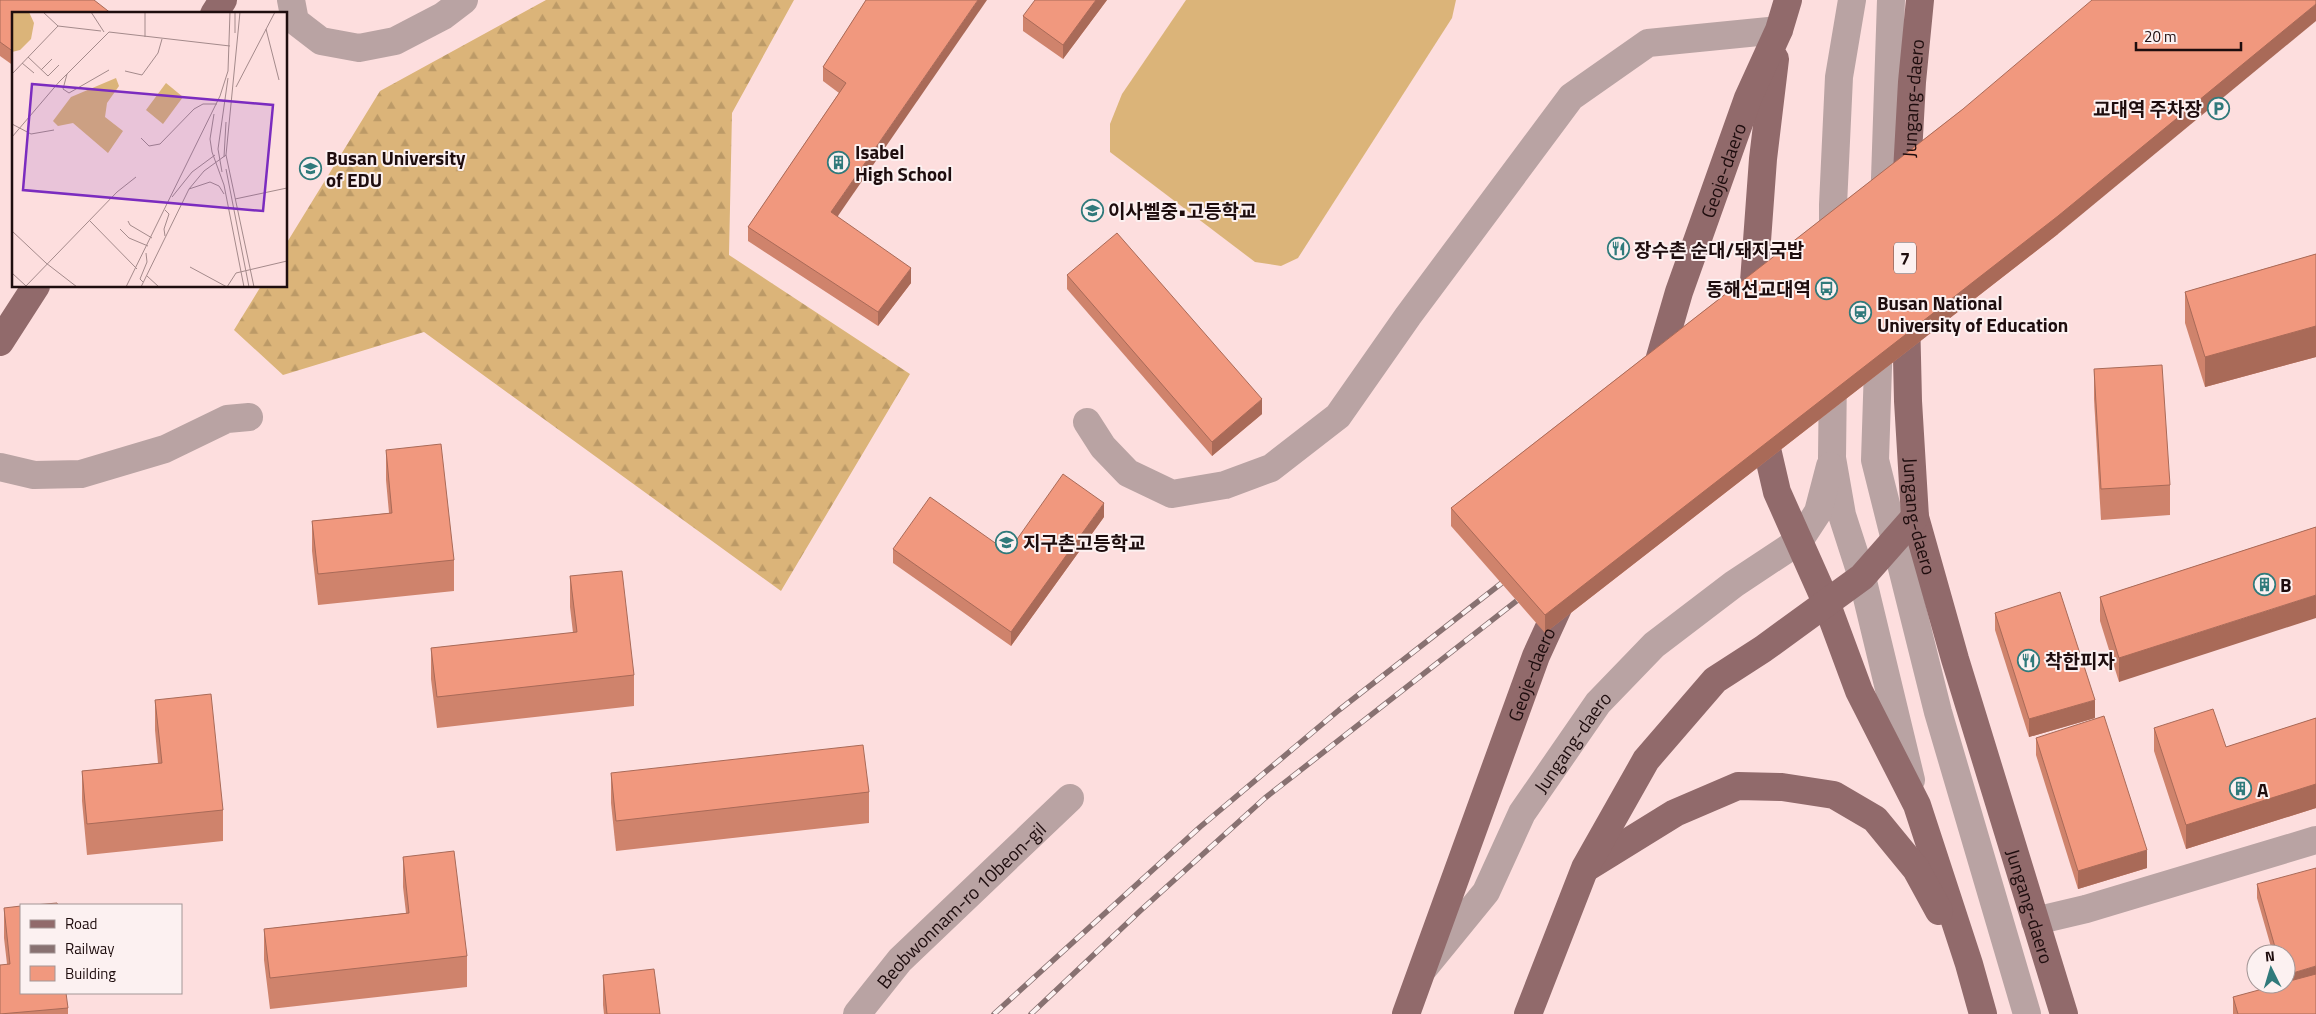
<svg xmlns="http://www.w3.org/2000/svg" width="2316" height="1014" font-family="'Titillium Web','Noto Sans KR',sans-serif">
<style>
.forest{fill:url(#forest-firs)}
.pitch{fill:#dbb479}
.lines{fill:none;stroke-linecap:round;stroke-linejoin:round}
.minor{stroke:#b9a3a3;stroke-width:28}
.major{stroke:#916a6b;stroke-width:28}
.rail-casing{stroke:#887171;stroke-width:5.5}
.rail{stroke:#fcf1f1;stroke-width:4;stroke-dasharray:11;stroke-linecap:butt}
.wall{fill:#cf836c}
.shaded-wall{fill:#a96a58}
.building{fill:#f1987e;stroke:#a96a58}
.labels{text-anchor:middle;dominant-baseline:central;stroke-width:4;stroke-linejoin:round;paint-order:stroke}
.shield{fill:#fcf1f1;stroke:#615152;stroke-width:1}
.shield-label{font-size:18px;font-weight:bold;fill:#1e0d0e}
.street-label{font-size:19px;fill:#1e0d0e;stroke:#fcf1f1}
.poi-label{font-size:19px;font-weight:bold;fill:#1e0d0e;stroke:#fcf1f1;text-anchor:start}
.inset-road{fill:none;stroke:#a48a8b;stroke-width:1}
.view{fill:#7b2cbf;fill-opacity:0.15;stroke:#7b2cbf;stroke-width:2.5}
.inset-edge{fill:none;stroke:#1e0d0e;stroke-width:2.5}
</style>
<defs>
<pattern id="forest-firs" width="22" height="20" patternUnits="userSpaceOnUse" patternTransform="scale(1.25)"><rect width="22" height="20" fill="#dbb479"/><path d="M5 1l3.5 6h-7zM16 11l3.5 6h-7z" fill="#bc9a67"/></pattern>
</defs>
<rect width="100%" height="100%" fill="#fddede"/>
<path class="forest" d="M 546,0 L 794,0 L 732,113 L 729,255 L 910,374 L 781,591 L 424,332 L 283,375 L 234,330 L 261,286 L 286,286 L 286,244 L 380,91 Z"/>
<path class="pitch" d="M 1186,0 L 1456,0 L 1452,18 L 1298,258 L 1281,266 L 1255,262 L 1110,152 L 1110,124 L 1122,94 Z"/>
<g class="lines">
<g class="minor">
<path d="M 291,0 L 295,21 L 321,41 L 359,48 L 395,41 L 443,16 L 464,0"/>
<path d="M 1884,208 L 1891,0"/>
<path d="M 1833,247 L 1833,205 L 1839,77 L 1852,0"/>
<path d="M 1879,336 L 1875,460 L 1938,712 L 2027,1014"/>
<path d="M 1833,373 L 1832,458 L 1842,515 L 1862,577 L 1911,780"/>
<path d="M 1087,422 L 1103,447 L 1128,473 L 1172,494 L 1225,485 L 1271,468 L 1338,416 L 1408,316 L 1571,97 L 1648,43 L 1779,30"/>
<path d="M 0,467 L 34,475 L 81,474 L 165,449 L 227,419 L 249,417"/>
<path d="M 2035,921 L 2086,909 L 2316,840"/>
<path id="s1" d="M 1424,968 L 1486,892 L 1522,813 L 1598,703 L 1654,645 L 1734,584 L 1799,541 L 1818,512 L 1830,466"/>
<path id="s2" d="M 857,1014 L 900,960 L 1070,798"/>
</g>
<g class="major">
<path d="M 214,14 L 223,0"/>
<path id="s3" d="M 1906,190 L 1912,82 L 1920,0"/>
<path d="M 1752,309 L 1763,159 L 1775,59"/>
<path id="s4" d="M 1906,315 L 1908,401 L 1915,517 L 1955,659 L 2064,1014"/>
<path d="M 0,342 L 36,286"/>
<path id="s5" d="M 1654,378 L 1679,292 L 1748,98 L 1779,30 L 1788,0"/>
<path d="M 1761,423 L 1777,492 L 1826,602 L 1859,691 L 1917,805 L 1969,964 L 1983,1014"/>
<path d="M 1586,868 L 1675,813 L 1738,786 L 1782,787 L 1834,795 L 1875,819 L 1916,869 L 1939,911"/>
<path id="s6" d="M 1406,1014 L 1536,656 L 1563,597"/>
<path d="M 1528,1014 L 1585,868 L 1646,760 L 1715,680 L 1763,649 L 1862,577 L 1915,517"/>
</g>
<defs>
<g id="rail">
<path d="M 994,1014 L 1200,827 L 1339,710 L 1512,575"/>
<path d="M 1031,1014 L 1140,911 L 1265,798 L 1528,592"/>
</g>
</defs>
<use href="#rail" class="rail-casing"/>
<use href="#rail" class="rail"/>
</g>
<g class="wall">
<path d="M 0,0 L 14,14 L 14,66 L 0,56 Z"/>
<path d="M 866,0 L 838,217 L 911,283 L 878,326 L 748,241 L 748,227 L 839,93 L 823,81 L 823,67 Z"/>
<path d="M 1107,0 L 1063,59 L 1023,31 L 1023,16 Z"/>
<path d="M 1963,109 L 2058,234 L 1545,633 L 1451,526 L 1451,508 Z"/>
<path d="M 2316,254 L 2316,357 L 2205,387 L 2185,323 L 2185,292 Z"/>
<path d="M 1067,275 L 1262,414 L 1212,456 L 1067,289 Z"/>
<path d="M 2094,369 L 2170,485 L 2170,515 L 2101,520 L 2094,399 Z"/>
<path d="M 386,450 L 454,560 L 454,591 L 318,605 L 312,551 L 312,521 L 389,513 L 386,480 Z"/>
<path d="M 1104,517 L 1011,646 L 893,563 L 893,549 L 1008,552 Z"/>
<path d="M 2316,527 L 2119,682 L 2100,621 L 2100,597 Z"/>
<path d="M 570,576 L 634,675 L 634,706 L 437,728 L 431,679 L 431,648 L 573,633 L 570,607 Z"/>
<path d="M 1995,613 L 2095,718 L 2029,737 L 1995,630 Z"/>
<path d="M 155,700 L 223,810 L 223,841 L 87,855 L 82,801 L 82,771 L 158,763 L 155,730 Z"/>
<path d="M 2316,718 L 2316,808 L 2186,849 L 2154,751 L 2154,728 L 2226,747 Z"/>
<path d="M 2036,738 L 2147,868 L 2078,889 L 2036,755 Z"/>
<path d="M 611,773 L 869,792 L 869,823 L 616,851 L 611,803 Z"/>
<path d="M 403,857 L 467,956 L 467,987 L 270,1009 L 264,960 L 264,929 L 406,913 L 403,887 Z"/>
<path d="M 2257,884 L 2316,1014 L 2233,1014 L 2233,997 L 2286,984 L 2286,954 L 2273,954 L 2257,898 Z"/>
<path d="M 4,908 L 68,1008 L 68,1014 L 0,1014 L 7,964 L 4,938 Z"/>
<path d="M 603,975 L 660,1014 L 604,1014 L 603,1005 Z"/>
</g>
<g class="shaded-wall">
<path d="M 978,0 L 987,0 L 831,226 L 831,212 Z"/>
<path d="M 1096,0 L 1107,0 L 1063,59 L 1063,45 Z"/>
<path d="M 2316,4 L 2316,21 L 2058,234 L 1545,633 L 1545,615 Z"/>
<path d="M 911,268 L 911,283 L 878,326 L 878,312 Z"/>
<path d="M 2316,326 L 2316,357 L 2205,387 L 2205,357 Z"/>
<path d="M 1262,399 L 1262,414 L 1212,456 L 1212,442 Z"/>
<path d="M 1104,503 L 1104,517 L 1011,646 L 1011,632 Z"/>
<path d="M 2316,595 L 2316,618 L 2119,682 L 2119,658 Z"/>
<path d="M 2095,700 L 2095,718 L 2029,737 L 2029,719 Z"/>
<path d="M 2316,784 L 2316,808 L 2186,849 L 2186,825 Z"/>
<path d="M 2147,850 L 2147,868 L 2078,889 L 2078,871 Z"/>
<path d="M 2316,966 L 2316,980 L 2286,984 L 2286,975 Z"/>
</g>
<g class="building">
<path d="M 0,0 L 94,0 L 112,14 L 14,14 L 14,52 L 0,42 Z"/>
<path d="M 866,0 L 978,0 L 831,212 L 911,268 L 878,312 L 748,227 L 846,83 L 823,67 Z"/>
<path d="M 1035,0 L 1096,0 L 1063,45 L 1023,16 Z"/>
<path d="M 2092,0 L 2316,0 L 2316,4 L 2058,216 L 1545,615 L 1451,508 L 1963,109 Z"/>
<path d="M 1117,233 L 1262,399 L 1212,442 L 1067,275 Z"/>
<path d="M 2316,254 L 2316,326 L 2205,357 L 2185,292 Z"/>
<path d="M 2162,365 L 2170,485 L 2101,489 L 2094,369 Z"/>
<path d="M 441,444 L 454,560 L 318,574 L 312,521 L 392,513 L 386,450 Z"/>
<path d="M 1063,474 L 1104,503 L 1011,632 L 893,549 L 930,497 L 1008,552 Z"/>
<path d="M 2316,527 L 2316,595 L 2119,658 L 2100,597 Z"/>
<path d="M 622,571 L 634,675 L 437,697 L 431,648 L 577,632 L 570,576 Z"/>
<path d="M 2060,592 L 2095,700 L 2029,719 L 1995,613 Z"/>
<path d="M 211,694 L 223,810 L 87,824 L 82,771 L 162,763 L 155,700 Z"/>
<path d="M 2213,709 L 2226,747 L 2316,718 L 2316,784 L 2186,825 L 2154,728 Z"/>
<path d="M 2104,716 L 2147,850 L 2078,871 L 2036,738 Z"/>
<path d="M 863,745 L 869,792 L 616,821 L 611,773 Z"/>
<path d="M 454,851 L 467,956 L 270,978 L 264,929 L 409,913 L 403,857 Z"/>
<path d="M 2316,868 L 2316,966 L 2286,975 L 2286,954 L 2277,954 L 2257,884 Z"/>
<path d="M 57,903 L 58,905 L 34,905 Z"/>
<path d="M 21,906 L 21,993 L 66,993 L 68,1008 L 0,1014 L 0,965 L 10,964 L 4,908 Z"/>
<path d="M 654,969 L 660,1014 L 607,1014 L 603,975 Z"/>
<path d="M 2316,974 L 2316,1014 L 2238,1014 L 2233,997 L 2281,984 L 2286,984 L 2286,982 Z"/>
</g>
<defs>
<symbol id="parking-ring" viewBox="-11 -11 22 22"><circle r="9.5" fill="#fcf1f1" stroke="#307a7b" stroke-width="1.5"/><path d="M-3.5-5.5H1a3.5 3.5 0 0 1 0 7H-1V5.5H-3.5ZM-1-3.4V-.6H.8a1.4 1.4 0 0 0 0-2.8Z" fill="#307a7b"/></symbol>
<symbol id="building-ring" viewBox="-11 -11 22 22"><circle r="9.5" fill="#fcf1f1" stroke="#307a7b" stroke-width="1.5"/><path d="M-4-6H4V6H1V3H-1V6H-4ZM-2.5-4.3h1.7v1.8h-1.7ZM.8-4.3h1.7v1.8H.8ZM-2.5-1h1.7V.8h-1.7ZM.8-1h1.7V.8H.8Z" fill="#307a7b"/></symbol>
<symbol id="university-ring" viewBox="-11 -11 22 22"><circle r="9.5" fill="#fcf1f1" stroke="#307a7b" stroke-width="1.5"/><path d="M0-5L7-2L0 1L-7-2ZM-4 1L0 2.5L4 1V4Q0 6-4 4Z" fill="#307a7b"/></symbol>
<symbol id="school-ring" viewBox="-11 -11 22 22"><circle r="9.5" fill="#fcf1f1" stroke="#307a7b" stroke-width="1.5"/><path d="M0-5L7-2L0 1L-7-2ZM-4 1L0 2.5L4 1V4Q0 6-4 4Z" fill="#307a7b"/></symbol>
<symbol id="restaurant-ring" viewBox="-11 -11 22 22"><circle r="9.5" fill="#fcf1f1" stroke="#307a7b" stroke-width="1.5"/><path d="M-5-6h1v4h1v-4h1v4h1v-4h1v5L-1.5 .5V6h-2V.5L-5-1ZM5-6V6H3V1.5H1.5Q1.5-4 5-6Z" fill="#307a7b"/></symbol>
<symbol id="bus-ring" viewBox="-11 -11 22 22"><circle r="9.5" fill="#fcf1f1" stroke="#307a7b" stroke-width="1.5"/><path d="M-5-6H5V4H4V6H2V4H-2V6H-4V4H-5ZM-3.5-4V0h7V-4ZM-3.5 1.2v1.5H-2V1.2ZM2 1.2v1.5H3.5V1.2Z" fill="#307a7b"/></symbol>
<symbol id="station-ring" viewBox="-11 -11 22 22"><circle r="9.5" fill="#fcf1f1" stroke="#307a7b" stroke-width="1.5"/><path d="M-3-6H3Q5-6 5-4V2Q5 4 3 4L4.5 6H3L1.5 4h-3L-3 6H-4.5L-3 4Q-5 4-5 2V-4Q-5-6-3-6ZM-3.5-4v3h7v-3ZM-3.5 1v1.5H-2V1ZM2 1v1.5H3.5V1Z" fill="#307a7b"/></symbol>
</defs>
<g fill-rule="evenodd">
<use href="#parking-ring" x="2206" y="96" width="25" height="25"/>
<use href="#building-ring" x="826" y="150" width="25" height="25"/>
<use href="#university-ring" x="298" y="156" width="25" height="25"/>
<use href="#school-ring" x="1080" y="198" width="25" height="25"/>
<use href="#restaurant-ring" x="1606" y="236" width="25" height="25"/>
<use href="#bus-ring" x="1814" y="276" width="25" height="25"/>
<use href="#station-ring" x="1848" y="300" width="25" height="25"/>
<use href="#school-ring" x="994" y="530" width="25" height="25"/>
<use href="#building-ring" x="2252" y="572" width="25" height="25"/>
<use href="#restaurant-ring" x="2016" y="648" width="25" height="25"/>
<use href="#building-ring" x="2228" y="776" width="25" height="25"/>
</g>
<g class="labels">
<rect class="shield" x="1894" y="242.5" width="22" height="31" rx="4"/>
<g class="shield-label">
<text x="1905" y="258">7</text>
</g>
<g class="street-label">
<text stroke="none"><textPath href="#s3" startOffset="92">Jungang-daero</textPath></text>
<text stroke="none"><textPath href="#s5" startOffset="219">Geoje-daero</textPath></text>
<text stroke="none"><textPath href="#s4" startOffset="202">Jungang-daero</textPath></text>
<text stroke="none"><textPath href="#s6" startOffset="362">Geoje-daero</textPath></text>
<text stroke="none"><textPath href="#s1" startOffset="272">Jungang-daero</textPath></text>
<text stroke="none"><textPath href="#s2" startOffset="151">Beobwonnam-ro 10beon-gil</textPath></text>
<text stroke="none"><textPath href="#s4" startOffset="608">Jungang-daero</textPath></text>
</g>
<g class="poi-label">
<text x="2202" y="108" text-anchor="end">교대역 주차장</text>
<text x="855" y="151">Isabel<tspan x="855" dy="22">High School</tspan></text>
<text x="326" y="157">Busan University<tspan x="326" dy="22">of EDU</tspan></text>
<text x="1108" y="210">이사벨중•고등학교</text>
<text x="1634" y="249">장수촌 순대/돼지국밥</text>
<text x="1811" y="288" text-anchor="end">동해선교대역</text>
<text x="1877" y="302">Busan National<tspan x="1877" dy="22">University of Education</tspan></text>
<text x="1023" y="542">지구촌고등학교</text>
<text x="2280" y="584">B</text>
<text x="2045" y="660">착한피자</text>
<text x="2257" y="789">A</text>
</g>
</g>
<g transform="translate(12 12)">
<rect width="275" height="275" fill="#fddede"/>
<path d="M 104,66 L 107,74 L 95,91 L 93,105 L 111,119 L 96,141 L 61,111 L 46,114 L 41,109 L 59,85 Z" fill="#dbb479"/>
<path d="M 0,0 L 17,0 L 22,11 L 19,27 L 8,38 L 0,40 ZM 154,71 L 171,85 L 151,112 L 134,98 Z" fill="#dbb479"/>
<path class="inset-road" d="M 31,0 L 46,14 L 89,19M 79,0 L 92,20M 228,0 L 214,143 L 242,275M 254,17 L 267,68M 223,21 L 223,0M 133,25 L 133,0M 16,45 L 36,64 L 47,53M 10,51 L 22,61M 29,58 L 40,47M 113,59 L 130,63 L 146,41 L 150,27M 0,62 L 46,14M 55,62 L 51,77 L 57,81 L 97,58M 224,75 L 263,0M 202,102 L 198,127 L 200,140 L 212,173 L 232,275M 0,112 L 19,122 L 42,118M 0,125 L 47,70 L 97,20 L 218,34M 129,126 L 137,134 L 148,132 L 182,97 L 191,92 L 205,92M 212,145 L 214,110M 214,157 L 237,275M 210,160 L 206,137 L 216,66M 177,177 L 198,170 L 207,174 L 212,182M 160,185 L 180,160 L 203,143M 223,187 L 275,176M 78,209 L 125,257M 116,209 L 118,213 L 140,226M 108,217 L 117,226 L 136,234M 0,219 L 34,251M 153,224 L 152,217 L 157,202 L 153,198M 34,251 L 65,275M 178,255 L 215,275M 0,261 L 14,274M 135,264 L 147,275M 131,270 L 128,267 L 135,250 L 134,241M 13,275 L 105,180 L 124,165M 114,275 L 208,84 L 216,59 L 218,0M 129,275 L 177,177 L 192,159 L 214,143M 215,275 L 224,261 L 275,249"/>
<path class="view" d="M 20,72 L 261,93 L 251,199 L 11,178 Z"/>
<rect width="275" height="275" class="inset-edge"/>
</g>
<rect x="20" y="904" width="162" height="90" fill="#fcf1f1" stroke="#a39696"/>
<rect x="30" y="920" width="25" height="8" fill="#916a6b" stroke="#a39696"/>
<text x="65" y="929" font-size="15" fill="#1e0d0e">Road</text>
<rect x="30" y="945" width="25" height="8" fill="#887171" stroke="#a39696"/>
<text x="65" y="954" font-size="15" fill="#1e0d0e">Railway</text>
<rect x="30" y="966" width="25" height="15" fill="#f1987e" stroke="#a39696"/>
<text x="65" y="979" font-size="15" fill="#1e0d0e">Building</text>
<g transform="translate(2271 969) rotate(355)"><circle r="24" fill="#fcf1f1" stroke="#a39696"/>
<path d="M0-4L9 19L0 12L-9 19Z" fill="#307a7b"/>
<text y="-8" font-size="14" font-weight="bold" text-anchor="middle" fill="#1e0d0e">N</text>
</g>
<path d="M2136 42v8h105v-8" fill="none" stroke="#1e0d0e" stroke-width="2.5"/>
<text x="2144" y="42" font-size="15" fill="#1e0d0e" stroke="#fcf1f1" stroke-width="4" paint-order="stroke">20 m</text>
</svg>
